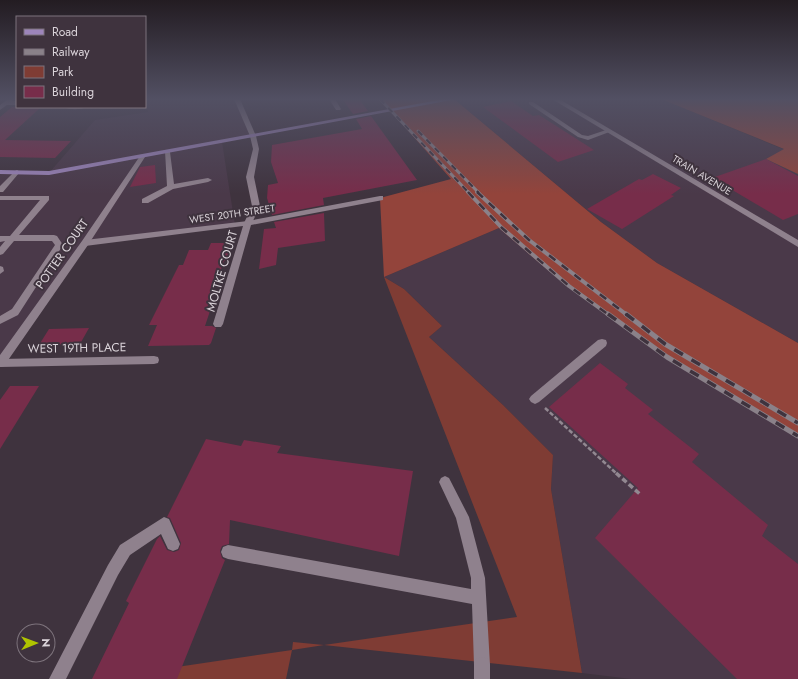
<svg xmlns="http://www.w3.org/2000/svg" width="798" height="679" font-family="Jost,sans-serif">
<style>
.built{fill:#4a3949}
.green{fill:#7f3c34}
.forest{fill:#93443b}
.building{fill:#772d4a}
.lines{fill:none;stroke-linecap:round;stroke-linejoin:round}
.path-far1{stroke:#928891;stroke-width:2.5;stroke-dasharray:4.5 2;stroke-linecap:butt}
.path{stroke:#928891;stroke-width:3.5;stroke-dasharray:5.5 3;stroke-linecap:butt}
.lane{fill:#8f818d;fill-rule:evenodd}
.street{fill:#8f818d;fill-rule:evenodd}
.primary{fill:#9d85bb;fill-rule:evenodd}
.rail-far2-casing{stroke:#8a8189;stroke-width:3}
.rail-far1-casing{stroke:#8a8189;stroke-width:4}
.rail-casing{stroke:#8a8189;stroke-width:5}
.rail-far2{stroke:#3f333e;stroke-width:2;stroke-dasharray:6;stroke-linecap:butt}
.rail-far1{stroke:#3f333e;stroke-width:2.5;stroke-dasharray:8;stroke-linecap:butt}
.rail{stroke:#3f333e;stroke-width:3.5;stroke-dasharray:10;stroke-linecap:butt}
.labels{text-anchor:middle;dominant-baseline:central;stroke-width:4;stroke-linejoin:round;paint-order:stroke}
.far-street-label{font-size:10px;fill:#dbd4da;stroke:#3f333e}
.street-label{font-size:12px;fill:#dbd4da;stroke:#3f333e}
</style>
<rect width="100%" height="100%" fill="#3f333e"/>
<g class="built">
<path d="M 147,99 L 237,99 L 253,136 L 222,142 L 235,225 L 85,243 L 0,363 L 0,172 L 49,173 L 95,120 L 148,112 Z"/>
<path d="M 454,99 L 661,99 L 785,150 L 798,174 L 798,343 L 657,263 L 601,222 Z"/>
<path d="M 499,228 L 569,286 L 667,357 L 776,424 L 798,436 L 798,679 L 631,679 L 582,673 L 551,489 L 553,455 L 503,405 L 429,337 L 442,326 L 404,289 L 384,277 Z"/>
</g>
<path class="green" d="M 384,277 L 404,289 L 442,326 L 429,337 L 503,405 L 553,455 L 551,489 L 582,673 L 324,645 L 292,650 L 286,679 L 96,679 L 292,650 L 293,642 L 324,645 L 517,617 Z"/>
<g class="forest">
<path d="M 380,99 L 454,99 L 601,222 L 657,263 L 798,343 L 798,436 C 719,393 640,341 569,287 C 545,268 522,248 499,228 L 384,277 L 380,198 L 451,179 Z"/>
<path d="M 661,99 L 798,99 L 798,174 L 766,159 L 784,149 Z"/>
</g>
<g class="building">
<path d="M 359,99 L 368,111 L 353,114 L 343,100 Z"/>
<path d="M 511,101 L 533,116 L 539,115 L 594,150 L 558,162 L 483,107 Z"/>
<path d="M 12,107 L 41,107 L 5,140 L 71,141 L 55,158 L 0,157 L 0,117 Z"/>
<path d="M 371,116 L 417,180 L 323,198 L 324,205 L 272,215 L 267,198 L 268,185 L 278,183 L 271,162 L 272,145 L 362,129 L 356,119 Z"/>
<path d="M 766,159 L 798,176 L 798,214 L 783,220 L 712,178 Z"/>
<path d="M 155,165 L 156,183 L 130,187 L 140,167 Z"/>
<path d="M 653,174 L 681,188 L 671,195 L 674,196 L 622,229 L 587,209 L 639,179 L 642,180 Z"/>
<path d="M 324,213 L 325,241 L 278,248 L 276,265 L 259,269 L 264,229 L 276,228 L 274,222 Z"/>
<path d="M 211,243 L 232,243 L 226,261 L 224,261 L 207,308 L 211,308 L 205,326 L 212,326 L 216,328 L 211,343 L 209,345 L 148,346 L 157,325 L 149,325 L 179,265 L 183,265 L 189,250 L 208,250 Z"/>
<path d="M 89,328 L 80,344 L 39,345 L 49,329 Z"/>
<path d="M 600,363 L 628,384 L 625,388 L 653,410 L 648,414 L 699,454 L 692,462 L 768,525 L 762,536 L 798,564 L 798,679 L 737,679 L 595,538 L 638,488 L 549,407 Z"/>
<path d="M 10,386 L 39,386 L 0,449 L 0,400 Z"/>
<path d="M 206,439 L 241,446 L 244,440 L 281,446 L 277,453 L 413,471 L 399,556 L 230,520 L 229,544 L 222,546 L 220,551 L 222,558 L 225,560 L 177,679 L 92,679 L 129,603 L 126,601 L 157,539 L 160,536 L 167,550 L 174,552 L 179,550 L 181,543 L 170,518 L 167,517 Z"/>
</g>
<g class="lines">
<path class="path-far1" d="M 545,408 L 617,474"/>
<path class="path" d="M 616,473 L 641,495"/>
<g class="lane">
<path d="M 17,101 L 17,105 L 7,105 L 4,103 L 7,101 Z"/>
<path d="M 529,102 L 533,102 L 582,135 L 588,136 L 609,129 L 612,131 L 588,140 L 578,137 L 529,104 Z"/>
<path d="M 64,107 L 86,107 C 81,110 69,110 64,107 Z"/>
<path d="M 253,134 L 256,136 L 259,149 L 254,177 L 260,206 L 252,223 L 248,225 L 244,223 L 252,206 L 246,177 L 253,149 L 250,136 Z"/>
<path d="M 165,151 L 170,152 L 174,184 L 208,178 L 212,180 L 208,182 L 173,189 L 148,203 L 142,203 L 142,199 L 167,186 Z"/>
<path d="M 140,156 L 145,157 L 88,245 L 4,366 L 0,367 L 0,355 L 82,241 Z"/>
<path d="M 17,170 L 20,172 L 19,173 L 3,192 L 0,192 L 0,186 L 15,171 Z"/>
<path d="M 0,196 L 49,196 L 49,200 L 19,235 L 54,235 L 57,236 L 63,245 L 18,315 L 0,324 L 0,316 L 12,309 L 55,245 L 52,241 L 14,241 L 3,254 L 0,255 L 0,247 L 5,241 L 0,242 L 0,236 L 10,236 L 40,200 L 0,200 Z"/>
<path d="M 0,266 L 3,267 L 4,271 L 0,274 Z"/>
<path d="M 602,339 L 606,340 L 607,343 L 606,346 L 539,402 L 535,404 L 531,402 L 529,399 L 531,396 L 598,340 Z"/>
<path d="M 445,476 L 449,478 L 469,517 L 485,578 L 490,665 L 488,671 L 482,673 L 476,671 L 474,665 L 472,604 L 228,559 L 223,557 L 221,552 L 223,547 L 228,545 L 471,589 L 471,578 L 456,518 L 439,482 L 441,478 Z"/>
<path d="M 164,517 L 169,519 L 180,544 L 178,549 L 173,551 L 168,549 L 161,534 L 130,555 L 118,575 L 66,679 L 49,679 L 108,565 L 120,545 Z"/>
</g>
<g class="street">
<path d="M 8,99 L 15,99 L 0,110 L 0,105 Z"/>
<path d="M 234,99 L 240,99 L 256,136 L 255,137 L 250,136 Z"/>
<path d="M 329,99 L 335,99 L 341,109 L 340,110 L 336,110 Z"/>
<path d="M 552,99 L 559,99 L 798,240 L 798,247 Z"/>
<path d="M 380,196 L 383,196 L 383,200 L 251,225 L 223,324 L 221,327 L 215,327 L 213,324 L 243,226 L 85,246 L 81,243 L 85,240 L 248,221 Z"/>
<path d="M 154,356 L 158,357 L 159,360 L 158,363 L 154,364 L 0,367 L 0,359 Z"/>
<path d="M 482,657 L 488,659 L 490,665 L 490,679 L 474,679 L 474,665 L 476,659 Z"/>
</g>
<path class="primary" d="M 444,99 L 457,99 L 49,175 L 0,174 L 0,170 L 49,171 Z"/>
<defs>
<g id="rail-far2">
<path d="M 380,99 L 469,193"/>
<path d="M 418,131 L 479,193"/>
</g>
<g id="rail-far1">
<path d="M 468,192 L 502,228 L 569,286 L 609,315"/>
<path d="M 477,192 L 529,240 L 627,315"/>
</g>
<g id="rail">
<path d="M 608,314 L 667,357 L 798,436"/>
<path d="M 626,314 L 665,344 L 798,423"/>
</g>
</defs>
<use href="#rail-far2" class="rail-far2-casing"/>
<use href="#rail-far1" class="rail-far1-casing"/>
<use href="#rail" class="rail-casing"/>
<use href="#rail-far2" class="rail-far2"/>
<use href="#rail-far1" class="rail-far1"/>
<use href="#rail" class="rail"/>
</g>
<linearGradient id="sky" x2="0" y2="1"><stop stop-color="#231c22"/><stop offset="0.51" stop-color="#525063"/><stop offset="1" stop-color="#525063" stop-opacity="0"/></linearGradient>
<rect width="798" height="194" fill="url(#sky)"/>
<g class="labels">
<g class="far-street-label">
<text transform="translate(702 175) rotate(31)">TRAIN AVENUE</text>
<text transform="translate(232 214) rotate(-8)">WEST 20TH STREET</text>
</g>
<g class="street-label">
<text transform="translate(62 254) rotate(-55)">POTTER COURT</text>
<text transform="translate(222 271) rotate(-74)">MOLTKE COURT</text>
<text transform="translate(77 348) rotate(-1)">WEST 19TH PLACE</text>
</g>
</g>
<rect x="16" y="16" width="130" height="92" fill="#3f333e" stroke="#7d737c"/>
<rect x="24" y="29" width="20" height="6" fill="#9d85bb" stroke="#7d737c"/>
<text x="52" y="36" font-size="12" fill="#dbd4da">Road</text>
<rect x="24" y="49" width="20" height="6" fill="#8a8189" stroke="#7d737c"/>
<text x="52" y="56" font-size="12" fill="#dbd4da">Railway</text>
<rect x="24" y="66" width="20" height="12" fill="#7f3c34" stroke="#7d737c"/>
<text x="52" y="76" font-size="12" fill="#dbd4da">Park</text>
<rect x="24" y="86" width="20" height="12" fill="#772d4a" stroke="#7d737c"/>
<text x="52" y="96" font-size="12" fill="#dbd4da">Building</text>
<g transform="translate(36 643) rotate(89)"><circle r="19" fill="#3f333e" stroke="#7d737c"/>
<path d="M0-3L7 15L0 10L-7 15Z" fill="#b0c500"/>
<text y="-6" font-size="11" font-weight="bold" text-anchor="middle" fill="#dbd4da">N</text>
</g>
</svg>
